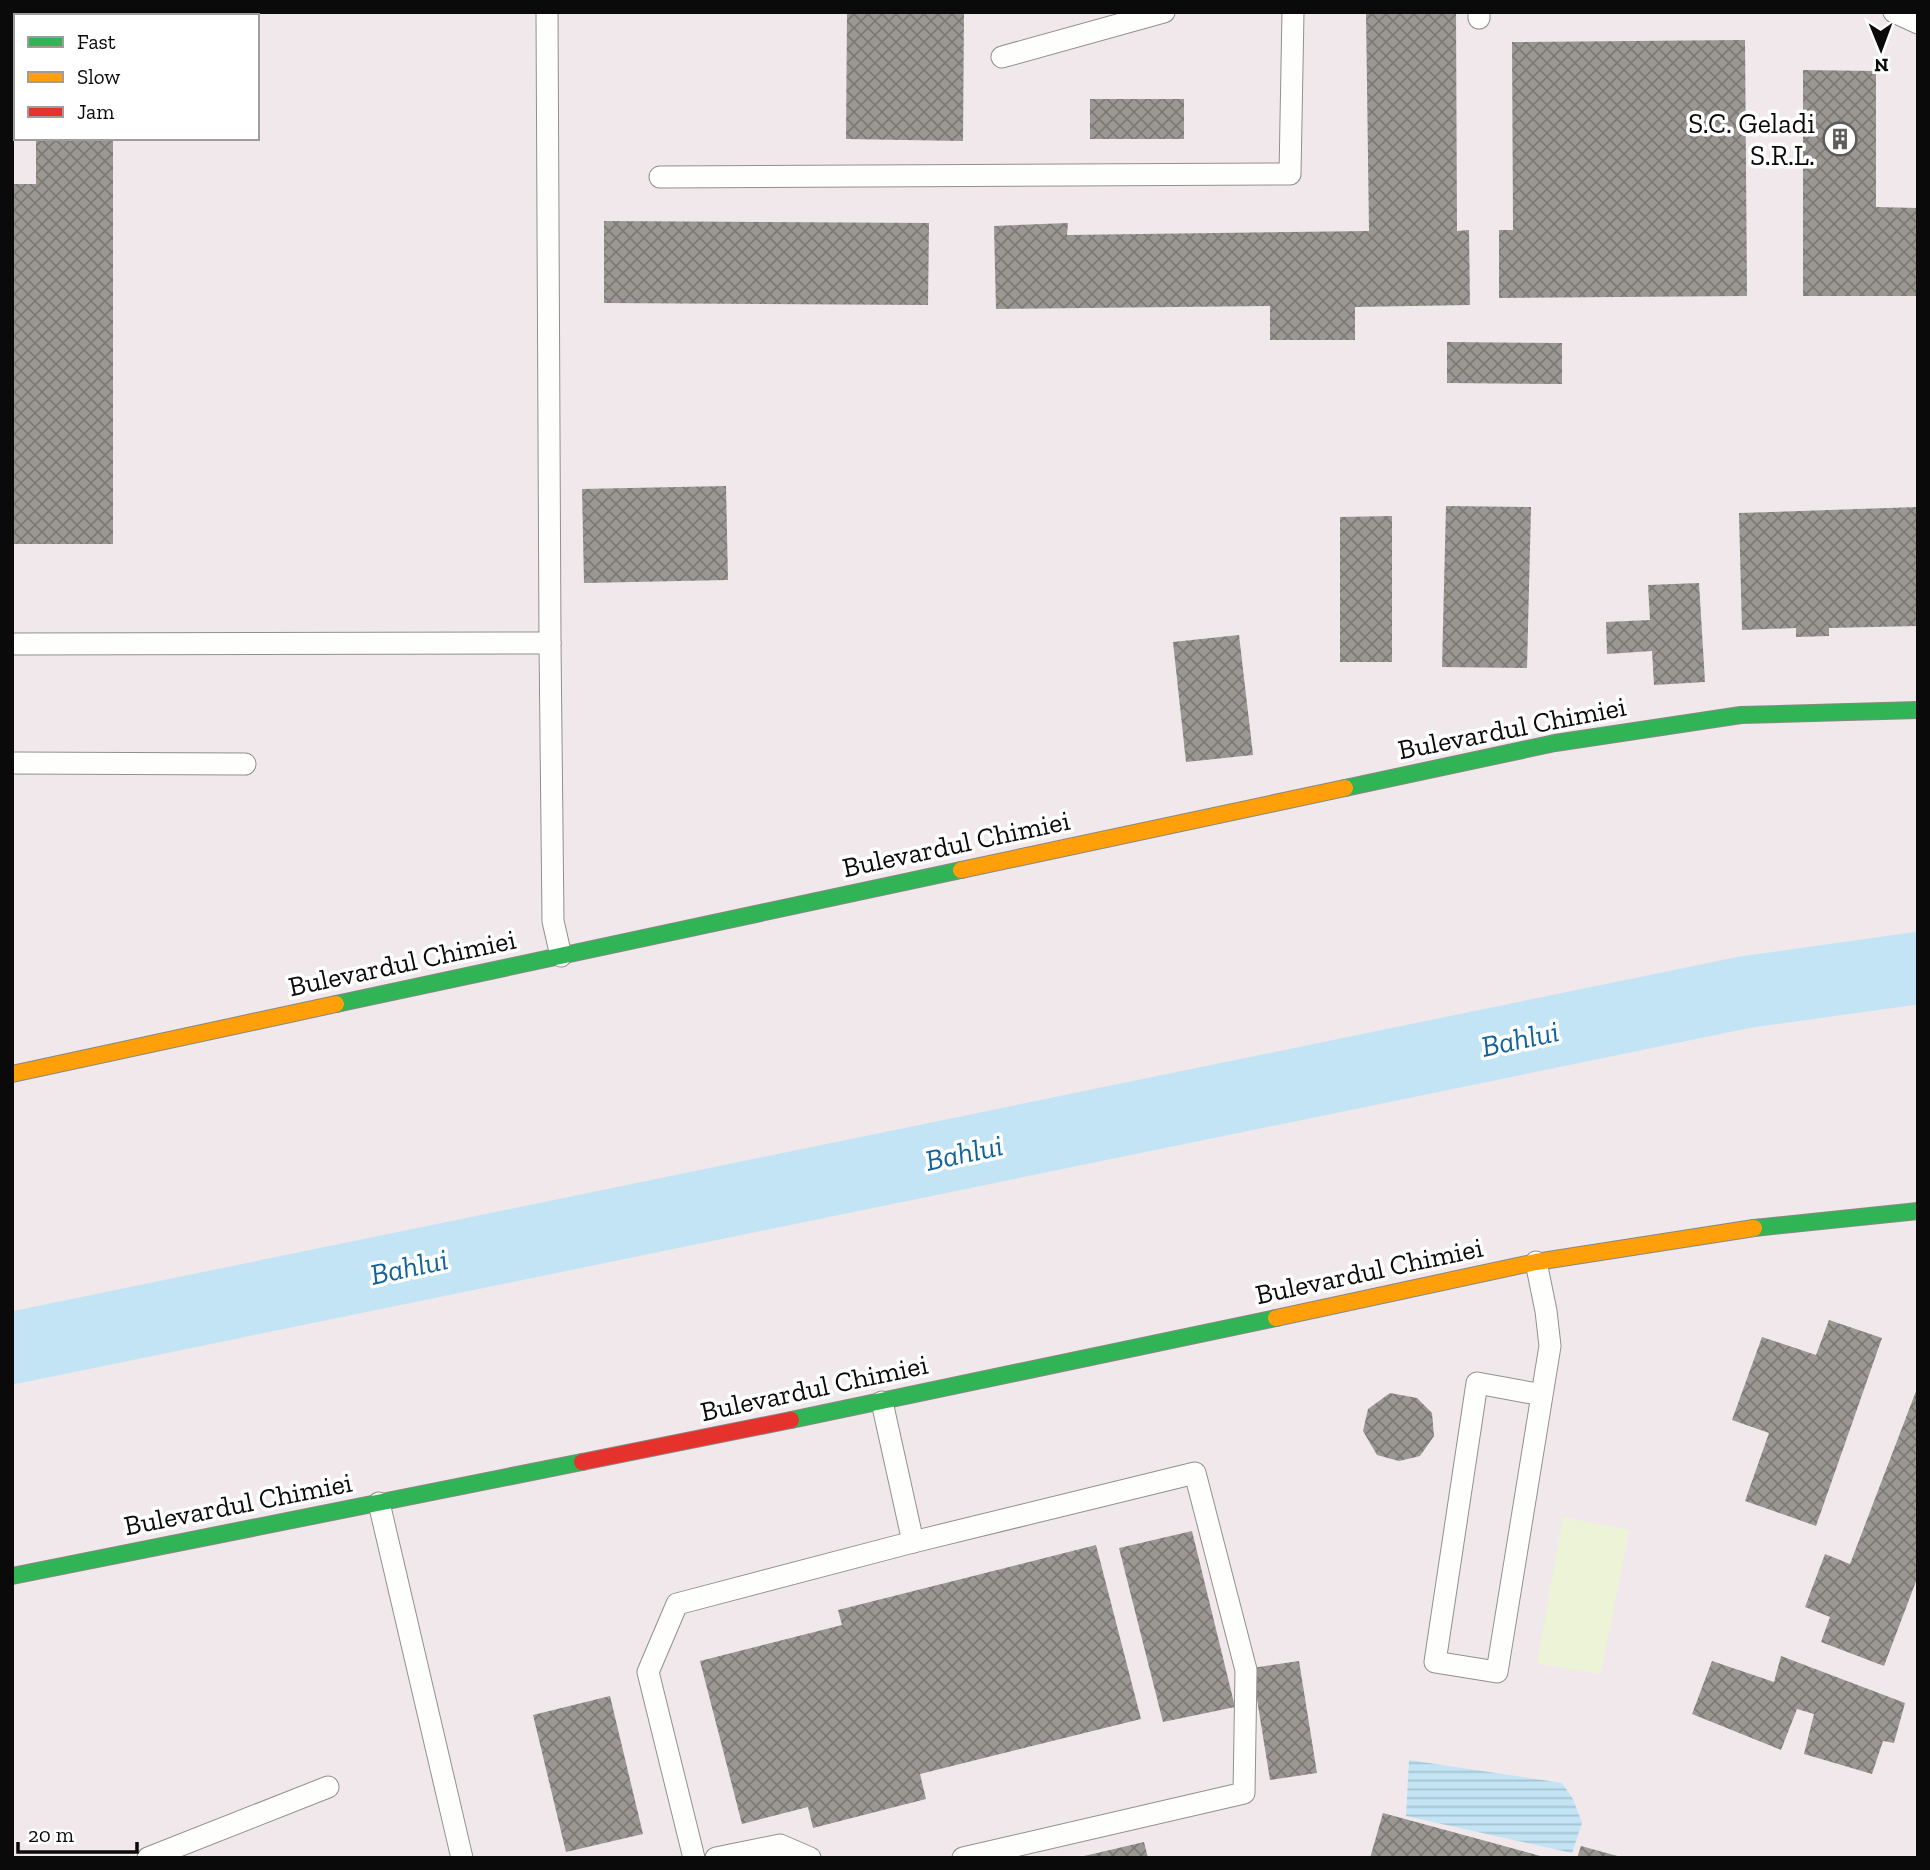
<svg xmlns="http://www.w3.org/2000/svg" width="1930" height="1870" font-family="'Zilla Slab',serif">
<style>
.industrial{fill:#f0e8eb;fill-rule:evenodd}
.pitch{fill:#ecf3d6}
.water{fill:url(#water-rules)}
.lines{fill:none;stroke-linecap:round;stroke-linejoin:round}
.river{stroke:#c2e4f4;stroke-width:72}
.building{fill:url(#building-cross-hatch)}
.lane-casing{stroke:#92908c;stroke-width:23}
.fast-casing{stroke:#888783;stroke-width:18}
.slow-casing{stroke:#888783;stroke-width:18}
.jam-casing{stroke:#888783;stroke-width:18}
.lane{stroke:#fefefc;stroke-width:21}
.fast{stroke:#30b455;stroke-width:16}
.slow{stroke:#ff9f0a;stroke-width:16}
.jam{stroke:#e5322d;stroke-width:16}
.labels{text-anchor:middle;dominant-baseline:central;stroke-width:7;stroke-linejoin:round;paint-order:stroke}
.poi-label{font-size:28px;fill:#0a0a0a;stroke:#fff;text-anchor:end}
.street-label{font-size:28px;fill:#0a0a0a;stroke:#fff}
.water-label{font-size:30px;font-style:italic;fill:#12639c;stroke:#fff}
</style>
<defs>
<pattern id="water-rules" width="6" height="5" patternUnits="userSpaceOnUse" patternTransform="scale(1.75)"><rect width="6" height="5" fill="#c2e4f4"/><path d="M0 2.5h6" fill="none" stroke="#a5c2d0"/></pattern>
<pattern id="building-cross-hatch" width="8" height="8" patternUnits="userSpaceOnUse" patternTransform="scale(1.75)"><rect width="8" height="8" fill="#9b9893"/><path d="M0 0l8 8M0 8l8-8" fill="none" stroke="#7d7a76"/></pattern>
</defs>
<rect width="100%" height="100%" fill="#f9f6ed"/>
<path class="industrial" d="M 12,12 L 1918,12 L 1918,1858 L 12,1858 ZM 16,16 L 257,16 L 257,138 L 16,138 Z"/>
<path class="pitch" d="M 1563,1517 L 1629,1530 L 1601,1674 L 1537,1663 Z"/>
<path class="water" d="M 1409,1760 L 1562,1783 L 1573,1799 L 1582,1823 L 1572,1853 L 1406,1816 Z"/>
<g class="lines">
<path class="river" d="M 12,1348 L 1746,992 L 1918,968"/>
</g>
<g class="building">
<path d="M 847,12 L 964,12 L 963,141 L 846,139 Z"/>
<path d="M 1366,12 L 1456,12 L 1457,231 L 1469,230 L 1470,305 L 1355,307 L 1355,340 L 1270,340 L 1270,306 L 996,309 L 994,226 L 1068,223 L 1067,235 L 1369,231 Z"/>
<path d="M 1745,40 L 1747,296 L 1499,298 L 1499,230 L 1513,230 L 1512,42 Z"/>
<path d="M 1803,70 L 1876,71 L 1876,207 L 1918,208 L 1918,296 L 1803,296 Z"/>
<rect x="1090" y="99" width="94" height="40"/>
<path d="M 36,138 L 113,138 L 113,544 L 12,544 L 12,184 L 36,184 Z"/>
<path d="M 604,221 L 929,223 L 928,305 L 604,303 Z"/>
<path d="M 1447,342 L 1562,343 L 1562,384 L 1447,383 Z"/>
<path d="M 726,486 L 728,580 L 584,583 L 582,489 Z"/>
<path d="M 1446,506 L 1531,507 L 1527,668 L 1442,667 Z"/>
<path d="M 1918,507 L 1918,626 L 1829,628 L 1829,636 L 1796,637 L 1796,628 L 1742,630 L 1739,513 Z"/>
<path d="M 1392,516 L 1392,662 L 1340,662 L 1340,517 Z"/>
<path d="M 1699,583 L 1705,682 L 1654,685 L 1652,651 L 1607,654 L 1606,622 L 1650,620 L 1648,585 Z"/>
<path d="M 1239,635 L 1253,755 L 1186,762 L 1173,642 Z"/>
<path d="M 1829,1320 L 1882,1338 L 1816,1526 L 1745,1501 L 1769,1433 L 1732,1420 L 1762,1337 L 1816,1355 Z"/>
<path d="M 1918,1386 L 1918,1576 L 1884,1666 L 1821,1642 L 1830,1617 L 1805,1607 L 1825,1554 L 1850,1564 Z"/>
<path d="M 1390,1393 L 1417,1398 L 1432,1413 L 1434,1436 L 1420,1456 L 1399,1461 L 1377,1455 L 1363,1431 L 1368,1409 Z"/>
<path d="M 1192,1531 L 1235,1707 L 1163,1722 L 1119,1548 Z"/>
<path d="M 1096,1545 L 1141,1719 L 920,1774 L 926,1799 L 813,1828 L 808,1807 L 742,1824 L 700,1661 L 842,1625 L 838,1610 Z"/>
<path d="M 1781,1656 L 1905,1703 L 1894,1743 L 1883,1741 L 1872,1774 L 1804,1754 L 1814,1714 L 1797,1709 L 1781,1750 L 1692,1714 L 1712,1661 L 1774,1682 Z"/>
<path d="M 1299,1661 L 1317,1773 L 1270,1780 L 1252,1668 Z"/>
<path d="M 610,1696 L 643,1834 L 566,1852 L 533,1715 Z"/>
<path d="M 1383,1813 L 1544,1857 L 1543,1858 L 1370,1858 Z"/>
<path d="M 1144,1842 L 1148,1858 L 1080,1858 L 1080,1857 Z"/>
<path d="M 1581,1846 L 1621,1857 L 1621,1858 L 1577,1858 Z"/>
</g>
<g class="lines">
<defs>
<g id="lane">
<path d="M 547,12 L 550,643 L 553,921 L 561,956"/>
<path d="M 1894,12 L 1918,23"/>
<path d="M 1479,18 L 1479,12"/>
<path d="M 1002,57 L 1164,12"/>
<path d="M 660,177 L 1290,174 L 1293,12"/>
<path d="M 12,644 L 550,643"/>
<path d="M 12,763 L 245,764"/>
<path d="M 1536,1262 L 1546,1311 L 1550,1346 L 1497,1672 L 1435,1662 L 1477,1383 L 1542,1395"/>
<path d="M 882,1402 L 913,1542"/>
<path d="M 379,1503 L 462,1858"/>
<path d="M 148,1858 L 328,1787"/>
<path d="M 694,1858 L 648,1672 L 677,1604 L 913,1542 L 1195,1473 L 1246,1670 L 1244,1793 L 963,1858"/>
<path d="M 716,1858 L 780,1845 L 810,1858"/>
</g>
<g id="fast">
<path d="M 1345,788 L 1555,743 L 1741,715 L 1918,710"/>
<path d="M 336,1004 L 961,870"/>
<path d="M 1754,1228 L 1918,1211"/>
<path d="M 791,1420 L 1276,1318"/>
<path d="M 12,1576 L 582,1462"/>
</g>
<g id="slow">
<path d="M 961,870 L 1345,788"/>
<path d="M 12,1074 L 336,1004"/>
<path d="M 1276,1318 L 1536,1262 L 1754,1228"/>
</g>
<path id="jam" d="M 582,1462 L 791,1420"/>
</defs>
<use href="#lane" class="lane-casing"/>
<use href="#fast" class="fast-casing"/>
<use href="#slow" class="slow-casing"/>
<use href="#jam" class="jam-casing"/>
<use href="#lane" class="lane"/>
<use href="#fast" class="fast"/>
<use href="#slow" class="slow"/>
<use href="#jam" class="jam"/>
</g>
<defs>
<symbol id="building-ring" viewBox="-11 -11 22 22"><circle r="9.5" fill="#fff" stroke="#5e5d59" stroke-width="1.5"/><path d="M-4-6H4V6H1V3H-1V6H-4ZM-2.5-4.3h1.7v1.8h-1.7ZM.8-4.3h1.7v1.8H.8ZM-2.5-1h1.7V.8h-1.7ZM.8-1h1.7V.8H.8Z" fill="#5e5d59"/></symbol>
</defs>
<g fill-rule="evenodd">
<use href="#building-ring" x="1821" y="120" width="38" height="38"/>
</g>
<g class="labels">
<g class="poi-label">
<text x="1815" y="123">S.C. Geladi<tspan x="1815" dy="32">S.R.L.</tspan></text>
</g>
<g class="street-label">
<text transform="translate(1512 728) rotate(-11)">Bulevardul Chimiei</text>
<text transform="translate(956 844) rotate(-12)">Bulevardul Chimiei</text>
<text transform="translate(402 963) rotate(-12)">Bulevardul Chimiei</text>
<text transform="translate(1369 1271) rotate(-12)">Bulevardul Chimiei</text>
<text transform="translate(814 1388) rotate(-12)">Bulevardul Chimiei</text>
<text transform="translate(238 1504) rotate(-11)">Bulevardul Chimiei</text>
</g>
<g class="water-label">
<text transform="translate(1520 1039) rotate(-12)">Bahlui</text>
<text transform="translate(964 1153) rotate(-12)">Bahlui</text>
<text transform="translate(409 1267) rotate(-12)">Bahlui</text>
</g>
</g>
<rect width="1930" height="1870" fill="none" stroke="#0a0a0a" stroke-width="28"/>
<rect x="14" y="14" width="245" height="126" fill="#ffffff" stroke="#9d9d9d" stroke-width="2"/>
<rect x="28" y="37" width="35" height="10" fill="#30b455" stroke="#9d9d9d" stroke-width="2"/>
<text x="77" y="49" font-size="21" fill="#0a0a0a">Fast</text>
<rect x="28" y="72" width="35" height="10" fill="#ff9f0a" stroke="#9d9d9d" stroke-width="2"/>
<text x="77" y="84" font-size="21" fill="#0a0a0a">Slow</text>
<rect x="28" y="107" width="35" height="10" fill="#e5322d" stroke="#9d9d9d" stroke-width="2"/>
<text x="77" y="119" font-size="21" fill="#0a0a0a">Jam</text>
<g transform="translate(1881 49) rotate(179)" stroke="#ffffff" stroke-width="5" paint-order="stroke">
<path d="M0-5L12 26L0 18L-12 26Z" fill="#0a0a0a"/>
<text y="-10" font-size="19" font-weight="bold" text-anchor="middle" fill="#0a0a0a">N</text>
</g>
<path d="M18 1842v10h119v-10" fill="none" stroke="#0a0a0a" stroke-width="3.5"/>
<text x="28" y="1842" font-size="21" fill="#0a0a0a" stroke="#ffffff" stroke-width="5" paint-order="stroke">20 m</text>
</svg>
